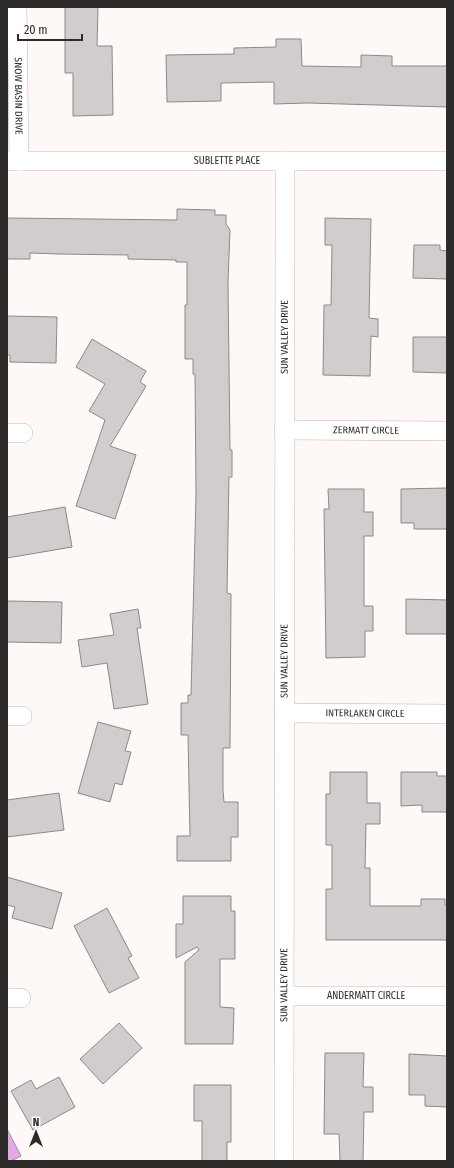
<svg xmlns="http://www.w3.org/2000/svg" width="454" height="1168" font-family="'Fira Sans Condensed',sans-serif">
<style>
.water{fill:#e1aae1;stroke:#ab84aa}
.building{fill:#d3ccce;stroke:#8e888a}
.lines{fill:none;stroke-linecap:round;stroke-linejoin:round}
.minor-casing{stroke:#beb7b6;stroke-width:20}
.minor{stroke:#fff;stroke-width:19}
.labels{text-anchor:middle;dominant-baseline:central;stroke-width:3;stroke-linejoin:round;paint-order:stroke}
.street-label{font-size:10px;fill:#2e2b2b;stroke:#fef8f7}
</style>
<rect width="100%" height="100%" fill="#fef8f7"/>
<path class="water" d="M 7,1129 L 21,1156 L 11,1161 L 7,1161 Z"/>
<g class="building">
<path d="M 65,7 L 98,7 L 97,46 L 112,46 L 113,115 L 73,116 L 73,73 L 65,73 Z"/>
<path d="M 276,39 L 301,39 L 302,66 L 361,67 L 361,55 L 392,56 L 392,66 L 447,66 L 447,107 L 308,103 L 274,104 L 274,82 L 221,83 L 221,101 L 167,102 L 166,55 L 234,54 L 234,48 L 276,47 Z"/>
<path d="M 177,209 L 215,210 L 215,215 L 226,215 L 226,224 L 230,230 L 228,283 L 230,450 L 232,450 L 232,477 L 229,477 L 227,593 L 231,594 L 230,748 L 223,748 L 223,790 L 224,802 L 238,802 L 238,837 L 231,837 L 231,861 L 177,861 L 177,836 L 190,836 L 188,735 L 181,735 L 181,703 L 188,703 L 188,695 L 191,695 L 196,495 L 195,374 L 193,374 L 193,359 L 185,359 L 185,305 L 187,305 L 187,262 L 176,262 L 176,260 L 128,259 L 128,255 L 59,254 L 30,253 L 30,259 L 8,259 L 7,254 L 7,218 L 177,220 Z"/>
<path d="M 325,218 L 371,219 L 369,318 L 378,319 L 378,337 L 371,336 L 370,376 L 323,375 L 324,305 L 331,305 L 332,245 L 325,245 Z"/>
<path d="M 414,245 L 440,245 L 440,250 L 447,251 L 447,279 L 413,278 Z"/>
<path d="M 7,316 L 57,317 L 56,363 L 10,362 L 10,355 L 7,355 Z"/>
<path d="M 413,337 L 447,337 L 447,373 L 413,372 Z"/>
<path d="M 92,339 L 146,371 L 140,382 L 146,386 L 110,446 L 136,455 L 115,519 L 76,506 L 105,420 L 89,411 L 105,384 L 76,367 Z"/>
<path d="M 447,488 L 447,529 L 414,529 L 414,523 L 401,523 L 401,489 Z"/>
<path d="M 328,489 L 364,489 L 364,512 L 373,512 L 373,536 L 364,536 L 364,606 L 373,606 L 373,631 L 365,631 L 365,657 L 326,658 L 324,509 L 329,509 Z"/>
<path d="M 65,507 L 72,547 L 7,558 L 7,517 Z"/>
<path d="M 406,599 L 447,600 L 447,634 L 406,634 Z"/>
<path d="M 7,601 L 62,602 L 61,643 L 7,642 Z"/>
<path d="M 138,609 L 141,628 L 137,628 L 148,704 L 114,709 L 107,663 L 82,667 L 78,640 L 114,635 L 110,614 Z"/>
<path d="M 98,722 L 131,731 L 125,751 L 131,752 L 122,785 L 115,783 L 110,802 L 78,793 Z"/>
<path d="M 330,772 L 367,772 L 367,803 L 380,803 L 380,824 L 366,824 L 365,868 L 370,868 L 370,906 L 421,906 L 421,899 L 445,899 L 445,905 L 447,905 L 447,940 L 326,940 L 326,889 L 332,889 L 332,845 L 326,845 L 326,794 L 330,794 Z"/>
<path d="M 401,772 L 437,772 L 437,776 L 447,776 L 447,812 L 422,812 L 422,805 L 401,806 Z"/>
<path d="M 59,793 L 64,830 L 7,837 L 7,800 Z"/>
<path d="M 7,877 L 62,893 L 52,929 L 12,918 L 15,907 L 7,905 Z"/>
<path d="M 183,896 L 231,896 L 231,911 L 235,911 L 235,959 L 220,959 L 220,1007 L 234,1008 L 233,1044 L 185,1044 L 185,962 L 199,950 L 197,947 L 176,958 L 176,924 L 183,924 Z"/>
<path d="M 107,908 L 132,956 L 128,958 L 139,978 L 109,993 L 74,926 Z"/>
<path d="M 119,1023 L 142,1048 L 103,1084 L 80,1059 Z"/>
<path d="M 325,1053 L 364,1053 L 363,1087 L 373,1087 L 373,1112 L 364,1112 L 363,1161 L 340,1161 L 339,1134 L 324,1134 Z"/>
<path d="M 409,1054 L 447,1056 L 447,1107 L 425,1106 L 425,1095 L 409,1095 Z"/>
<path d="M 59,1077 L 75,1107 L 33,1130 L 11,1091 L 31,1080 L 36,1089 Z"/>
<path d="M 194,1085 L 231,1085 L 231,1142 L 227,1142 L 227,1161 L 202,1161 L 202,1121 L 194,1121 Z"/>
</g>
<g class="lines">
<defs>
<g id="minor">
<path id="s1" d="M 17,7 L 19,161"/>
<path id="s2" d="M 7,161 L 447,161"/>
<path id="s3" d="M 284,430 L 447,431"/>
<path d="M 7,433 L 23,433"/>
<path id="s4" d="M 284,713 L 447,714"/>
<path d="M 7,716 L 22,716"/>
<path id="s5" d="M 284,996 L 447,996"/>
<path d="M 7,998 L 21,998"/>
<path id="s6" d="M 284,1161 L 285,161"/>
</g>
</defs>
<use href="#minor" class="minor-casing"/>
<use href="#minor" class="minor"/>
</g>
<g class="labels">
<g class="street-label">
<text stroke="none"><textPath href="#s1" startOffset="89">SNOW BASIN DRIVE</textPath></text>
<text stroke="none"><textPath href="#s2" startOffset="220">SUBLETTE PLACE</textPath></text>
<text stroke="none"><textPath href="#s6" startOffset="824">SUN VALLEY DRIVE</textPath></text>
<text stroke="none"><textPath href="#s3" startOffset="82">ZERMATT CIRCLE</textPath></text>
<text stroke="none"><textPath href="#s6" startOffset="500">SUN VALLEY DRIVE</textPath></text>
<text stroke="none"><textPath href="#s4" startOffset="81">INTERLAKEN CIRCLE</textPath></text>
<text stroke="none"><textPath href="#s6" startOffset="176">SUN VALLEY DRIVE</textPath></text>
<text stroke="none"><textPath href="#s5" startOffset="82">ANDERMATT CIRCLE</textPath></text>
</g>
</g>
<rect width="454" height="1168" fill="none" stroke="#2e2b2b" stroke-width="16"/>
<g transform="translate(36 1132)" stroke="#fef8f7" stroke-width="3" paint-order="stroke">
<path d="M0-3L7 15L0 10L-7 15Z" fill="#2e2b2b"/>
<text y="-6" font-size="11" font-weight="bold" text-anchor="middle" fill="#2e2b2b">N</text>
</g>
<path d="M18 34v6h64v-6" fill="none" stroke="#2e2b2b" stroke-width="2"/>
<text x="24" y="34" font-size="12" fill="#2e2b2b" stroke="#fef8f7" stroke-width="3" paint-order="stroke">20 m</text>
</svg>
